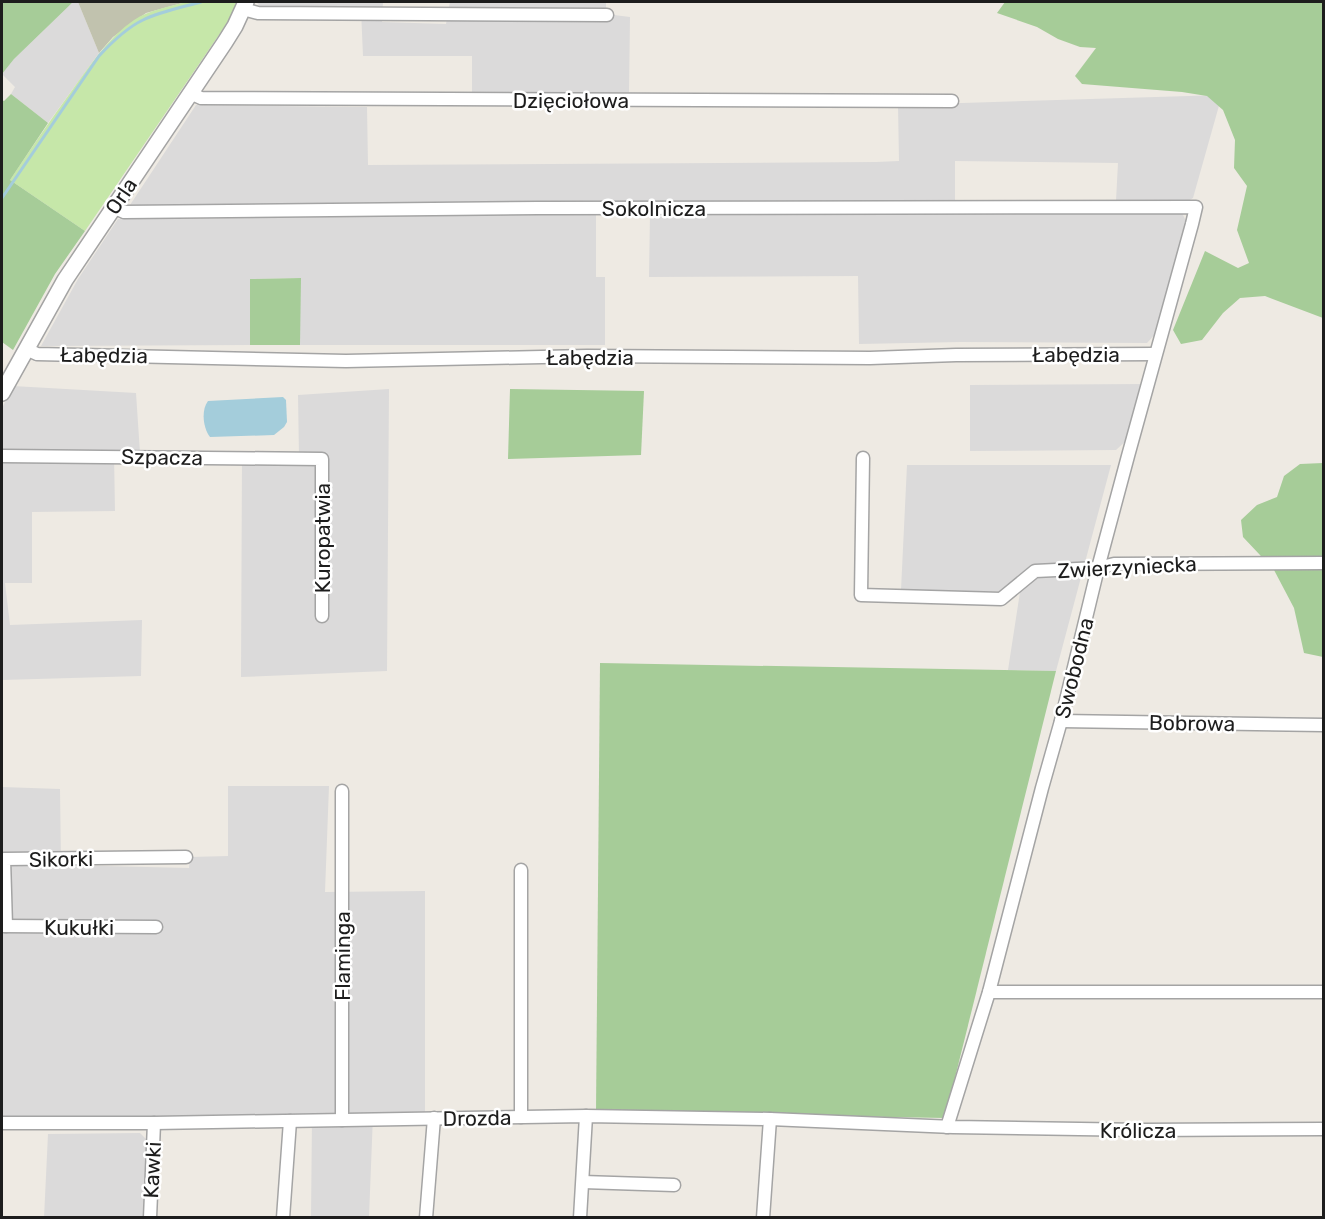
<svg xmlns="http://www.w3.org/2000/svg" width="1325" height="1219" font-family="Rubik,sans-serif">
<style>
.residential{fill:#dbdada}
.construction{fill:#c1c2ae}
.grass{fill:#c6e7a9}
.forest{fill:#a6cc98}
.water{fill:#a4cddb}
.lines{fill:none;stroke-linecap:round;stroke-linejoin:round}
.stream{stroke:#a4cddb;stroke-width:3}
.minor-casing{stroke:#a4a4a4;stroke-width:15}
.tertiary-casing{stroke:#a4a4a4;stroke-width:18}
.minor{stroke:#fff;stroke-width:12}
.tertiary{stroke:#fff;stroke-width:15}
.labels{text-anchor:middle;dominant-baseline:central;stroke-width:5;stroke-linejoin:round;paint-order:stroke}
.street-label{font-size:21px;fill:#1d1d1d;stroke:#fff}
</style>
<rect width="100%" height="100%" fill="#eeeae3"/>
<g class="residential">
<path d="M 73,2 L 78,2 L 99,53 L 48,123 L 11,94 L 15,87 L 2,74 L 14,59 Z"/>
<path d="M 256,2 L 383,2 L 382,22 L 446,24 L 450,2 L 606,2 L 606,14 L 630,17 L 629,92 L 472,93 L 472,56 L 363,56 L 361,10 L 264,10 Z"/>
<path d="M 1222,95 L 1193,198 L 1186,202 L 1116,201 L 1118,163 L 955,161 L 955,202 L 278,204 L 271,206 L 137,206 L 130,205 L 196,105 L 367,107 L 368,165 L 876,162 L 899,161 L 898,105 Z"/>
<path d="M 1027,212 L 1182,213 L 1187,223 L 1158,331 L 1147,343 L 960,342 L 859,344 L 858,276 L 649,277 L 650,214 L 895,215 Z"/>
<path d="M 596,213 L 596,277 L 605,277 L 605,345 L 300,345 L 300,278 L 250,279 L 250,345 L 41,346 L 78,279 L 118,219 L 261,218 L 293,215 Z"/>
<path d="M 1144,384 L 1128,439 L 1116,450 L 970,451 L 970,385 Z"/>
<path d="M 13,386 L 136,393 L 140,453 L 114,454 L 115,511 L 32,512 L 32,583 L 5,583 L 10,625 L 142,620 L 141,676 L 2,680 L 2,408 Z"/>
<path d="M 389,389 L 387,671 L 241,677 L 242,458 L 299,457 L 298,395 Z"/>
<path d="M 907,465 L 1111,465 L 1056,671 L 1008,670 L 1020,592 L 901,590 Z"/>
<path d="M 228,786 L 329,786 L 325,892 L 425,891 L 425,1114 L 373,1115 L 369,1217 L 311,1217 L 312,1118 L 2,1120 L 2,787 L 60,789 L 61,865 L 189,868 L 190,857 L 228,856 Z"/>
<path d="M 140,1133 L 148,1141 L 144,1217 L 44,1218 L 48,1134 Z"/>
</g>
<path class="construction" d="M 78,2 L 186,2 L 146,13 L 113,37 L 99,53 Z"/>
<path class="grass" d="M 186,2 L 238,2 L 225,26 L 85,231 L 10,180 C 30,150 51,119 73,89 C 91,64 108,38 134,20 C 149,10 168,7 186,2 Z"/>
<g class="forest">
<path d="M 2,2 L 73,2 L 14,59 L 2,74 Z"/>
<path d="M 1005,2 L 1323,2 L 1323,318 L 1265,296 L 1240,298 L 1223,313 L 1202,340 L 1181,344 L 1173,330 L 1205,251 L 1238,268 L 1249,263 L 1237,230 L 1247,186 L 1234,168 L 1235,140 L 1223,110 L 1207,96 L 1182,92 L 1082,84 L 1075,76 L 1096,48 L 1080,47 L 1058,39 L 1037,27 L 997,13 Z"/>
<path d="M 11,94 L 48,123 L 10,180 L 85,231 L 55,274 L 13,350 L 2,342 L 2,100 L 4,101 Z"/>
<path d="M 301,278 L 300,345 L 250,345 L 250,279 Z"/>
<path d="M 510,389 L 644,391 L 641,455 L 508,459 Z"/>
<path d="M 1323,463 L 1323,657 L 1304,653 L 1294,608 L 1274,570 L 1243,537 L 1241,520 L 1257,505 L 1277,497 L 1284,476 L 1300,464 Z"/>
<path d="M 600,663 L 1056,671 L 945,1118 L 596,1112 Z"/>
</g>
<path class="water" d="M 283,397 L 286,400 L 287,422 L 284,427 L 274,435 L 210,437 C 203,428 201,410 208,401 Z"/>
<g class="lines">
<path class="stream" d="M 2,198 L 99,56 C 112,42 126,28 143,20 C 159,12 183,7 201,2"/>
<defs>
<g id="minor">
<path d="M 243,9 L 258,13 L 607,15"/>
<path d="M 190,93 L 201,98 L 952,101"/>
<path d="M 113,207 L 124,212 L 538,208 L 1196,207 L 1192,224 L 1128,456 L 1098,568 L 1061,721 L 1042,788 L 989,992 L 947,1127"/>
<path d="M 26,349 L 37,354 L 346,361 L 587,356 L 870,358 L 956,355 L 1155,354"/>
<path d="M 2,456 L 322,459 L 322,616"/>
<path d="M 863,458 L 861,595 L 1001,599 L 1035,571 L 1098,568 L 1114,564 L 1324,563"/>
<path d="M 1061,721 L 1324,725"/>
<path d="M 521,870 L 521,1117"/>
<path d="M 2,926 L 156,927"/>
<path d="M 6,926 L 4,859 L 186,857"/>
<path d="M 989,992 L 1324,992"/>
<path d="M 342,1120 L 342,791"/>
<path d="M 2,1123 L 154,1123 L 586,1116 L 770,1119 L 953,1127 L 1143,1130 L 1324,1129"/>
<path d="M 583,1182 L 674,1185"/>
<path d="M 150,1218 L 154,1123"/>
<path d="M 283,1218 L 290,1121"/>
<path d="M 426,1218 L 434,1118"/>
<path d="M 580,1218 L 586,1116"/>
<path d="M 763,1218 L 770,1119"/>
</g>
<path id="tertiary" d="M 2,393 L 65,280 L 225,42 L 235,26 L 246,2"/>
</defs>
<use href="#minor" class="minor-casing"/>
<use href="#tertiary" class="tertiary-casing"/>
<use href="#minor" class="minor"/>
<use href="#tertiary" class="tertiary"/>
</g>
<g class="labels">
<g class="street-label">
<text x="571" y="100">Dzięciołowa</text>
<text transform="translate(121 196) rotate(-56)">Orla</text>
<text x="654" y="208">Sokolnicza</text>
<text x="1076" y="354">Łabędzia</text>
<text transform="translate(104 355) rotate(1)">Łabędzia</text>
<text x="590" y="357">Łabędzia</text>
<text transform="translate(162 457) rotate(1)">Szpacza</text>
<text transform="translate(322 538) rotate(-90)">Kuropatwia</text>
<text transform="translate(1127 567) rotate(-3)">Zwierzyniecka</text>
<text transform="translate(1074 668) rotate(-76)">Swobodna</text>
<text transform="translate(1192 723) rotate(1)">Bobrowa</text>
<text transform="translate(61 859) rotate(-1)">Sikorki</text>
<text x="79" y="927">Kukułki</text>
<text transform="translate(342 956) rotate(-90)">Flaminga</text>
<text transform="translate(477 1118) rotate(-1)">Drozda</text>
<text x="1138" y="1130">Królicza</text>
<text transform="translate(152 1170) rotate(-87)">Kawki</text>
</g>
</g>
<rect width="1325" height="1219" fill="none" stroke="#1d1d1d" stroke-width="6"/>
</svg>
